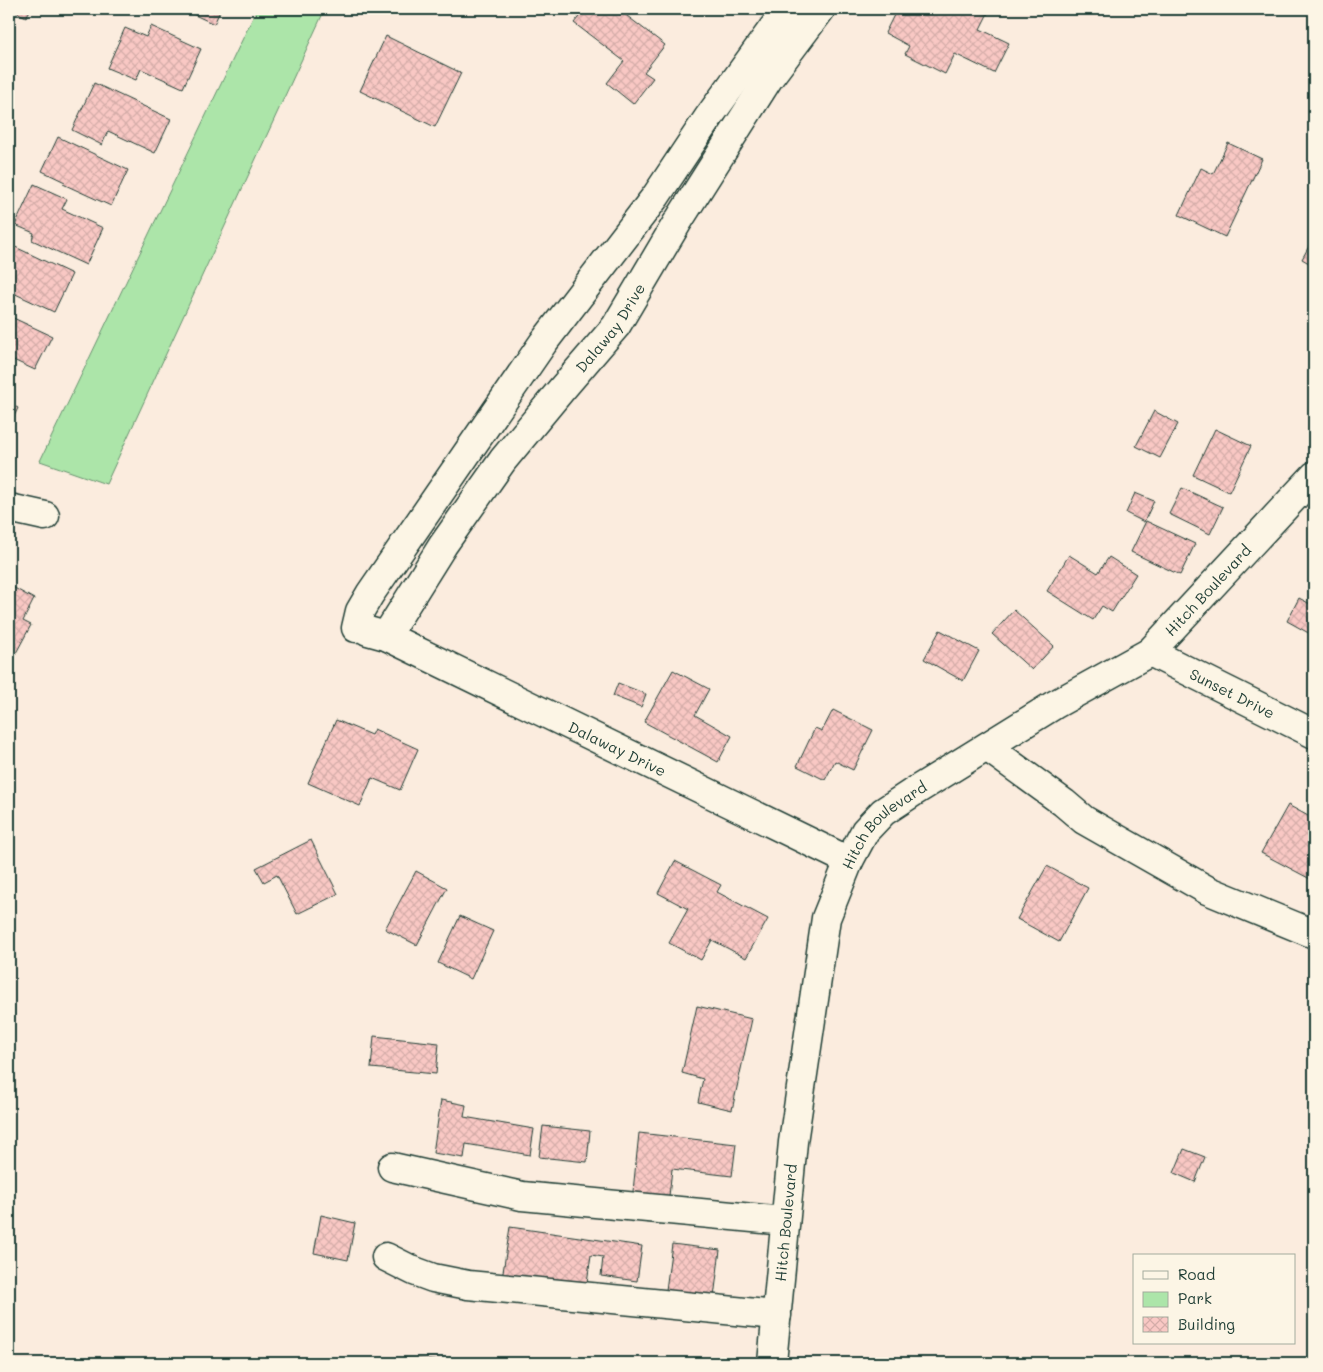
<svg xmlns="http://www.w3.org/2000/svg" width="1323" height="1372" font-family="Mali,sans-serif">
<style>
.green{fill:#ace5a9;stroke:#66916e}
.building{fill:url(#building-cross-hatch);stroke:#1f3d34}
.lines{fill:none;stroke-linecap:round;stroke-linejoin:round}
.minor-casing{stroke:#1f3d34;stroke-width:31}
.minor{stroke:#fcf5e5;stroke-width:28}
.labels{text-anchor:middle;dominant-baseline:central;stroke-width:4;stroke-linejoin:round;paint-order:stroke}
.street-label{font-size:15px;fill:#1f3d34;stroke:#fcf5e5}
</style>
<defs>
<pattern id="building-cross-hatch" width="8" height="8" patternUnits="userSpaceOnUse" patternTransform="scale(1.25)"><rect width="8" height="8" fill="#f9c8c4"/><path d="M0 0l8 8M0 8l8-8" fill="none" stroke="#d5ada9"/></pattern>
</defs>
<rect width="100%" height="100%" fill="#fbecde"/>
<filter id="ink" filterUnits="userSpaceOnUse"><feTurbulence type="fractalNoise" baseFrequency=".02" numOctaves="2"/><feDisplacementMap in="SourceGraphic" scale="10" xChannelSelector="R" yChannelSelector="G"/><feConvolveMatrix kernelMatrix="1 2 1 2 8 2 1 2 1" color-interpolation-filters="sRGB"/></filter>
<g filter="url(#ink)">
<path class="green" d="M 257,9 L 325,9 L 106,484 L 40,461 Z"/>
<g class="building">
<path d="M 11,9 L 31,9 L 26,17 Z"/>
<path d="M 182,9 L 221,9 L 214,24 Z"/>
<path d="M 585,9 L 618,9 L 665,45 L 644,72 L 653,78 L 633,104 L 607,83 L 624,61 L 574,23 Z"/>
<path d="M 897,9 L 990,9 L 980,29 L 1009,43 L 994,73 L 955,54 L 945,74 L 905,54 L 909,46 L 885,33 Z"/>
<path d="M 151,26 L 201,49 L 183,88 L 141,69 L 136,80 L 107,68 L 125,28 L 146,37 Z"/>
<path d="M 386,36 L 461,73 L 435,127 L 360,91 Z"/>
<path d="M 94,83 L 171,119 L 155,153 L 108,131 L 102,145 L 72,130 Z"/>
<path d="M 58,137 L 128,170 L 111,206 L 63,184 L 65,182 L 42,171 Z"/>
<path d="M 1228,143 L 1262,159 L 1225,237 L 1179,215 L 1201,168 L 1213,174 Z"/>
<path d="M 34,184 L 67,199 L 62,209 L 103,228 L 86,265 L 32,240 L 34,233 L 15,225 Z"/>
<path d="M 1314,237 L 1314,266 L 1302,259 Z"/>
<path d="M 9,244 L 72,274 L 54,312 L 9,291 Z"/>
<path d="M 9,316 L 52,336 L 35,370 L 9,358 Z"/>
<path d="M 9,403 L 18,408 L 9,427 Z"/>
<path d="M 1154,411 L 1178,424 L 1160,458 L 1136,446 Z"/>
<path d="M 1215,429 L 1251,446 L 1229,492 L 1193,475 Z"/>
<path d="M 1182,488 L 1223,507 L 1210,534 L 1169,514 Z"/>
<path d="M 1135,493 L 1154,501 L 1144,522 L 1126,513 Z"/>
<path d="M 1146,521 L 1195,544 L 1180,575 L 1131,552 Z"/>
<path d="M 1069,555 L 1098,573 L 1109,557 L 1136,574 L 1112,612 L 1102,606 L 1093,620 L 1047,591 Z"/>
<path d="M 9,585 L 34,599 L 23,621 L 31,625 L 9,666 Z"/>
<path d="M 1299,598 L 1314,606 L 1314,636 L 1287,621 Z"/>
<path d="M 1014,610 L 1054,646 L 1032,670 L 992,634 Z"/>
<path d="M 940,630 L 979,651 L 963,681 L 924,659 Z"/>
<path d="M 673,670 L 709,689 L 695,715 L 732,736 L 718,762 L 644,722 Z"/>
<path d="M 618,683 L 646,694 L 641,707 L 613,696 Z"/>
<path d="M 833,710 L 873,730 L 853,770 L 835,761 L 825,780 L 797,766 L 815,728 L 822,731 Z"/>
<path d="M 336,720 L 371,735 L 374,729 L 418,749 L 400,790 L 372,778 L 360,806 L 308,783 Z"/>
<path d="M 1288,805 L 1310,817 L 1314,809 L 1314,881 L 1261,853 Z"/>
<path d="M 311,840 L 338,894 L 297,914 L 277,875 L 264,882 L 256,868 Z"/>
<path d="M 675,861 L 721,885 L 717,892 L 768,919 L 746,958 L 712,940 L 701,960 L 669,943 L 688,909 L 658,893 Z"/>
<path d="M 1047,866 L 1088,888 L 1059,942 L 1017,919 Z"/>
<path d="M 416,871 L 447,888 L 417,945 L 385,929 Z"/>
<path d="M 460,916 L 493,931 L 471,979 L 438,963 Z"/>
<path d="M 697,1006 L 752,1019 L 732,1110 L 698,1102 L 703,1079 L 682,1073 Z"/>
<path d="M 374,1036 L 439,1043 L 436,1074 L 371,1068 Z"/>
<path d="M 441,1100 L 466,1105 L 464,1117 L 534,1129 L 530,1155 L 466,1144 L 464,1158 L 433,1153 Z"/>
<path d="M 543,1126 L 590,1131 L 587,1162 L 539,1157 Z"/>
<path d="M 639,1133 L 736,1144 L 732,1176 L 672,1169 L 668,1205 L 632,1201 Z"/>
<path d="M 1184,1149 L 1205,1157 L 1195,1182 L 1174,1173 Z"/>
<path d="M 321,1215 L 355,1223 L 348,1260 L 314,1253 Z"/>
<path d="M 510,1227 L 642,1246 L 637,1281 L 601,1276 L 603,1257 L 591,1255 L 585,1296 L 501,1285 Z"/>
<path d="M 672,1244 L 720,1250 L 713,1305 L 665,1298 Z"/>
<path d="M 405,1358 L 437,1361 L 437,1363 L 405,1363 Z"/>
</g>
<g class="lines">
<defs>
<g id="minor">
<path d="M 9,508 L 45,516"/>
<path d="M 356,628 L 360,611 L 370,594 L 543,343 L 656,196 L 708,118 L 787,9"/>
<path id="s1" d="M 368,631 L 386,636 L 849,861"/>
<path id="s2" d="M 386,636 L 443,545 L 503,460 L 561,390 L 616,326 L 677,223 L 769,78 L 821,9"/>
<path id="s3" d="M 1150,652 L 1314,734"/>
<path d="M 987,747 L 1064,803 L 1084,820 L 1207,890 L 1314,934"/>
<path d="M 392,1167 L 522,1196 L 785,1221"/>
<path d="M 386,1257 L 414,1271 L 433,1278 L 468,1285 L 777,1315"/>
<path id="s4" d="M 772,1363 L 793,1142 L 826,918 L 849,861 L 865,831 L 883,812 L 915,791 L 1054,705 L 1150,652 L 1314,476"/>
</g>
</defs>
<use href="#minor" class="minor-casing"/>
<use href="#minor" class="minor"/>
</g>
</g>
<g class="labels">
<g class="street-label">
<text stroke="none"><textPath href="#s2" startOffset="382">Dalaway Drive</textPath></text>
<text stroke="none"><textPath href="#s4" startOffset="966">Hitch Boulevard</textPath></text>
<text stroke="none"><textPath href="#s3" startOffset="92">Sunset Drive</textPath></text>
<text stroke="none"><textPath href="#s1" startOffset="276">Dalaway Drive</textPath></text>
<text stroke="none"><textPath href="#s4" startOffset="561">Hitch Boulevard</textPath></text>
<text stroke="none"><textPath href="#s4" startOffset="141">Hitch Boulevard</textPath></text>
</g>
</g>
<rect width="1323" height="1372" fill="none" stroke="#fcf5e5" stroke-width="30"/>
<rect x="15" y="15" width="1293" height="1342" fill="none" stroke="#1f3d34" stroke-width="2" filter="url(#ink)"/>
<rect x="1133" y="1254" width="162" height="90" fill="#fcf5e5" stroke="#a4ab9e"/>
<rect x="1143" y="1271" width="25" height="8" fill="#fcf5e5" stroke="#a4ab9e"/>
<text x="1178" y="1280" font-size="15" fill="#1f3d34">Road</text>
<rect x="1143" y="1292" width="25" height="15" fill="#ace5a9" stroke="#a4ab9e"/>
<text x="1178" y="1304" font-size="15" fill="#1f3d34">Park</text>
<rect x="1143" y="1317" width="25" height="15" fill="url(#building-cross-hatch)" stroke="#a4ab9e"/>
<text x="1178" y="1330" font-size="15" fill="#1f3d34">Building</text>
</svg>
